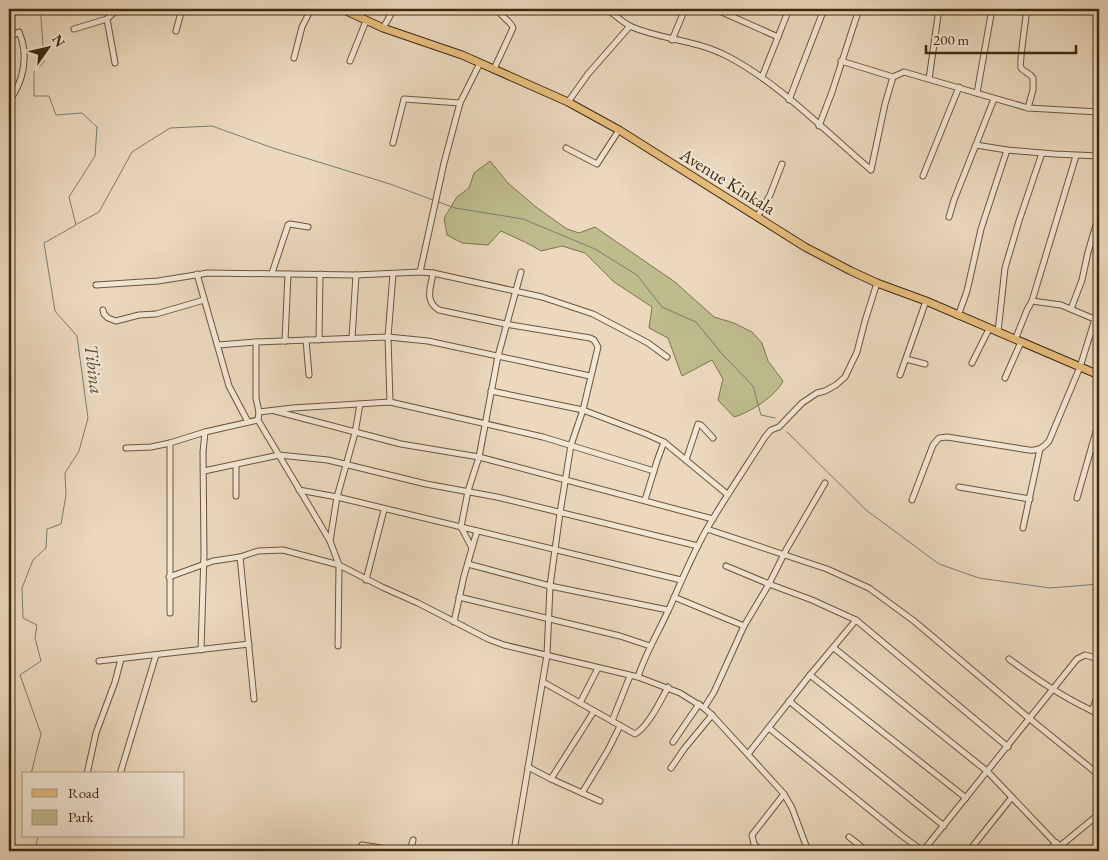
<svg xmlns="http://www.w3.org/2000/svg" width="1108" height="860" font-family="'EB Garamond',serif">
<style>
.green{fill:#bebc8d;stroke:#7e744d}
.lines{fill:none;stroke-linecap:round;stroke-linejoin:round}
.stream{stroke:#748072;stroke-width:1}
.minor-casing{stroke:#6a5639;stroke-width:7}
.major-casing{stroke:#3f2b0d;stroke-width:9}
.minor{stroke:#f2e6d4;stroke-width:5}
.major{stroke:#e6bc7e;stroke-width:7}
.labels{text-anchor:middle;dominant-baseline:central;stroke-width:4.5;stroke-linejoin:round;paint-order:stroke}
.street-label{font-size:18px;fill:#3f2b0d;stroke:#f2e6d4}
.water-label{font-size:19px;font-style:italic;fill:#554e37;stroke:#f2e6d4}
</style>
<rect width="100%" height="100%" fill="#ebd8bd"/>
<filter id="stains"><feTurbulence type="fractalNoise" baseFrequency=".004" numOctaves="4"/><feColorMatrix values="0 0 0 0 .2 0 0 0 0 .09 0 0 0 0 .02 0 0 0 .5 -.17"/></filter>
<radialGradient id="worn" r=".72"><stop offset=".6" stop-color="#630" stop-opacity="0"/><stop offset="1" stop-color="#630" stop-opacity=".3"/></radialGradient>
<path class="green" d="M 490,161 L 508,183 L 536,207 L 567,229 L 579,233 L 595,227 L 675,282 L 714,317 L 734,323 L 752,332 L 762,343 L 768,361 L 783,381 C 776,396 749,413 734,417 L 718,400 L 723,379 L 712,360 L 682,376 L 668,338 L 649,328 L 652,307 L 614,282 L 585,253 L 562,246 L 541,251 L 527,243 L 501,231 L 488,245 L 462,243 L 447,235 L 444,218 L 457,197 L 469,188 L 474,173 Z"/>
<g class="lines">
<g class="stream">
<path d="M 436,201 L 455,208 L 523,219 L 595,249 L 637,275 L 662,307 L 696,322 L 723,355 L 753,386 L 761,415 L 775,418"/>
<path d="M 77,224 L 99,212 L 132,152 L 170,128 L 212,126 L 273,148 L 390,184 L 433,200"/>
<path d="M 787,432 L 866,510 L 939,564 L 979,578 L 1050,588 L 1099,584"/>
<path d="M 31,774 L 41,734 L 20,675 L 41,661 L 35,638 L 37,625 L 23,618 L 22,588 L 33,560 L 46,548 L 47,529 L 61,524 L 66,495 L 65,473 L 79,451 L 88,418 L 77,336 L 55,311 L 44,243 L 76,225 L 69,197 L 95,156 L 97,127 L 82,113 L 56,115 L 49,96 L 34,96 L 34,72 L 44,62 L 41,17 L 39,9"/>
<path d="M 37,851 L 36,845 L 38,836"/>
</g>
<defs>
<g id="minor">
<path d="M 607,9 C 615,15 623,23 632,27 C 663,40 697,40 727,56 C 779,83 826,132 871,170 L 885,104 L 893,77"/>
<path d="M 715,9 L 778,37"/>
<path d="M 1027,9 C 1026,17 1019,64 1021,68 C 1024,72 1030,73 1033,78 L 1033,90 L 1028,108"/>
<path d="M 107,19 L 115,63"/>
<path d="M 383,28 L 394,9"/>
<path d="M 74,29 L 107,19 L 118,9"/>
<path d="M 176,31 L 182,9"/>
<path d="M 9,37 L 19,32 C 29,55 24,81 9,101"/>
<path d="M 672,40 L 685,9"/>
<path d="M 294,58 L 302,27 L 311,9"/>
<path d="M 350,61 L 366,21"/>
<path d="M 841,61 L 893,77 L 904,72 L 1028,108 L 1099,112"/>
<path d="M 494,69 L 513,28 C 511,21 501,17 497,9"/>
<path d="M 762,77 L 789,9"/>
<path d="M 929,79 L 939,9"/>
<path d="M 977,93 L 992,9"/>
<path d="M 789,100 L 824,9"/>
<path d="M 568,102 L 588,74 L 630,26"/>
<path d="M 819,126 L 832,92 L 859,9"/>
<path d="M 393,143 L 404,99 L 460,103"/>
<path d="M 566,148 L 597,164 L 619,130"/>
<path d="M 1007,150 L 1054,154 L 1099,156"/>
<path d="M 923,176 L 959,87"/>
<path d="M 757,217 L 770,195 L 782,164"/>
<path d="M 949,217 L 954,200 L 994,99"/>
<path d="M 420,272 L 444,163 L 460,103 L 480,63"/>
<path d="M 272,273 L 288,225 L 290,224 L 308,227"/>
<path d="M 433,273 C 431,287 424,301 439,310 L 505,324 L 590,338 L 594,340 L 598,347 L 583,410 L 571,445 L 560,513 L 550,586 L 547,655 L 514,851"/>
<path d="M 197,274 L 229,386 L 248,422"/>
<path d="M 96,285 L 158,281 L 208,273 L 356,275 L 420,272 L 433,273 L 542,297 L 593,314 L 648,343 L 667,357"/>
<path d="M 1032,301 L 1076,156"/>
<path d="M 1071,309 L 1082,280 L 1088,252 L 1099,215"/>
<path d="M 103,310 L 104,314 L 108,318 L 116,321 L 139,315 L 156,314 L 204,300"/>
<path d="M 958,316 L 967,291 L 981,229 L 1007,150 L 976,145"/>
<path d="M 998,332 L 1005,268 L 1019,221 L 1042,153"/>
<path d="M 352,338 L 356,275"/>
<path d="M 306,340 L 309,375"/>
<path d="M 319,340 L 320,274"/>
<path d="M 1015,340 L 1027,310 L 1032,301 L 1061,305 L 1099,321"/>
<path d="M 285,341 L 288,274"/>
<path d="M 256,342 L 256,398 L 259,412 L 258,420 L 330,541 L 339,565 L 338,646"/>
<path d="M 218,345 L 256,342 L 388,337 L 428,341 L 590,376"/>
<path d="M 906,359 L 925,364"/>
<path d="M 972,363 L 989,329"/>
<path d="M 900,375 L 926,301"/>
<path d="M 1005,378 L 1021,342"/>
<path d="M 491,391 L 583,410 L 646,434 L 664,442 L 727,494"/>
<path d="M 390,402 L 388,337 L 393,274"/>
<path d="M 275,411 L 401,444 L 479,457 L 713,519"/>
<path d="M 259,412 L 293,408 L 390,402 L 543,437 L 654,471"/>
<path d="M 170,443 L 170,613"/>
<path d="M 126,448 L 151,447 L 170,443 L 205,432 L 258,420"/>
<path d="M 686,460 L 698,424 L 701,425 L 713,438"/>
<path d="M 236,465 L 236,496"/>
<path d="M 204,471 L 279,455 L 328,460 L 426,484 L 497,497 L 698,546"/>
<path d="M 959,487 L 1030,499"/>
<path d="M 299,490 L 337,497 L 681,580"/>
<path d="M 1077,498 L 1099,421"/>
<path d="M 645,500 L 657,461 L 664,442"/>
<path d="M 912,500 L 933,445 L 939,438 L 947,437 L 1029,450 C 1038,451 1043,448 1049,441 L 1080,367 L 1095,319"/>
<path d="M 1023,528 L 1040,449"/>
<path d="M 707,529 L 827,569 L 869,588 L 914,621 L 1030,719 L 1099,775"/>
<path d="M 330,541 L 337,497 L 355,433 L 360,404"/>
<path d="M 472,548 L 461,527 L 468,491 L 479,457 L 498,356 L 521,272"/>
<path d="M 240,557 L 254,699"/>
<path d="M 468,564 L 550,586 L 668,610"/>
<path d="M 726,566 L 769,584 L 812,600 L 856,620 L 1008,747"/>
<path d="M 169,577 L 213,561 L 240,557 L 258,551 L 283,550 L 339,565 L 382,587 L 418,603 L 488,639 L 504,645 L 638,677 L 680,693 L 704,708 L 712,715 L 784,794 L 792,808 L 808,851"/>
<path d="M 366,580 L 384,510"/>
<path d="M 459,597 L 620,636 L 650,646"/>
<path d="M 674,597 L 744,626"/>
<path d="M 454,622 L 464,576 L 477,531"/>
<path d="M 834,648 L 988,772 L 1063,851"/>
<path d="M 201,650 L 204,553 L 203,452 L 205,432"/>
<path d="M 1009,659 C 1037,680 1067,700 1099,714"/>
<path d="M 99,661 L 249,644"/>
<path d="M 810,675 L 966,798"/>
<path d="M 638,677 C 645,654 658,633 668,611 C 681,583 692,554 708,527 C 726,496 746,467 765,437 L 771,430 L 779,427 L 802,403 L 817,393 L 825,391 L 836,385 L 845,377 L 857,352 L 865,321 L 877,283"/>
<path d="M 543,682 L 635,734 C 648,727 661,700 668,687"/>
<path d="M 789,701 L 944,826"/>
<path d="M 580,703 L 598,668"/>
<path d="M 704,708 L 714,692 L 744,626 L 769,584 L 786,550 L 825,483"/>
<path d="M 1092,711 L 1099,692"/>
<path d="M 612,721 L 630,676"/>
<path d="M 769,728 L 901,835 L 923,851"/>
<path d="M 673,742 L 699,704"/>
<path d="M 748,754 L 810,675 L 856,620"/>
<path d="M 528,767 L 551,779 L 600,801"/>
<path d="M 671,768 L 684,749 L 712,715"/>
<path d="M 87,774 L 96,733 L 115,682 L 121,659"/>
<path d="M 120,774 L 156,655"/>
<path d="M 551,779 L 594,711"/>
<path d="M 582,793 L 608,750 L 620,726"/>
<path d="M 849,837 L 867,851"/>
<path d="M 362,845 L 400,851"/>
<path d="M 1059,847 L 1099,814"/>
<path d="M 410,851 L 413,840"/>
<path d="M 761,851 L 754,844 L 752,835 L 784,794"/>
<path d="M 923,851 L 1077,659 L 1085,655 L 1099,659"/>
<path d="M 969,851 L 1012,797"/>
<path d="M 1046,851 L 1057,843"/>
</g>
<path id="major" d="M 342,9 L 383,28 L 462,55 L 568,102 L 619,130 L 805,247 L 851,271 L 877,283 L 926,301 L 1099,375"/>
</defs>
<use href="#minor" class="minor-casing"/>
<use href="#major" class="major-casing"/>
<use href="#minor" class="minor"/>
<use href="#major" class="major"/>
</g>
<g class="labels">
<g class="street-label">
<text transform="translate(728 181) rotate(32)">Avenue Kinkala</text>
</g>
<g class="water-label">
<text transform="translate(94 369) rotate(83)">Tibina</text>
</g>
</g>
<rect width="1108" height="860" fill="none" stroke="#ebd8bd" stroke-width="30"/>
<rect x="10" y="10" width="1088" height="840" fill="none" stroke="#3f2b0d" stroke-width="2.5"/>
<rect x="15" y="15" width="1078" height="830" fill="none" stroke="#3f2b0d"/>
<rect x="22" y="772" width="162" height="65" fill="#f2e6d4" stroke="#aa9b84"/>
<rect x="32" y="789" width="25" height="8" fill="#e6bc7e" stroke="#aa9b84"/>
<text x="68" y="798" font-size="15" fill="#3f2b0d">Road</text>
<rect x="32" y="810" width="25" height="15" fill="#bebc8d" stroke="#aa9b84"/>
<text x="68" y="822" font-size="15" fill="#3f2b0d">Park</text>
<g transform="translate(48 48) rotate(56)" stroke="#f2e6d4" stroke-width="4" paint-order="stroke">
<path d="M0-4L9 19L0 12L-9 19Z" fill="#3f2b0d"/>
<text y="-8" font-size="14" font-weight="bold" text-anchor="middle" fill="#3f2b0d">N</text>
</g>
<path d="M926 45v8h150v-8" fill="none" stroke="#3f2b0d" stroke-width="2.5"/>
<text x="933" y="45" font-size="15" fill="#3f2b0d" stroke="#f2e6d4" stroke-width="4" paint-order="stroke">200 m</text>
<rect width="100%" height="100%" filter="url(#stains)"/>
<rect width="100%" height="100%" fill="url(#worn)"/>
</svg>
